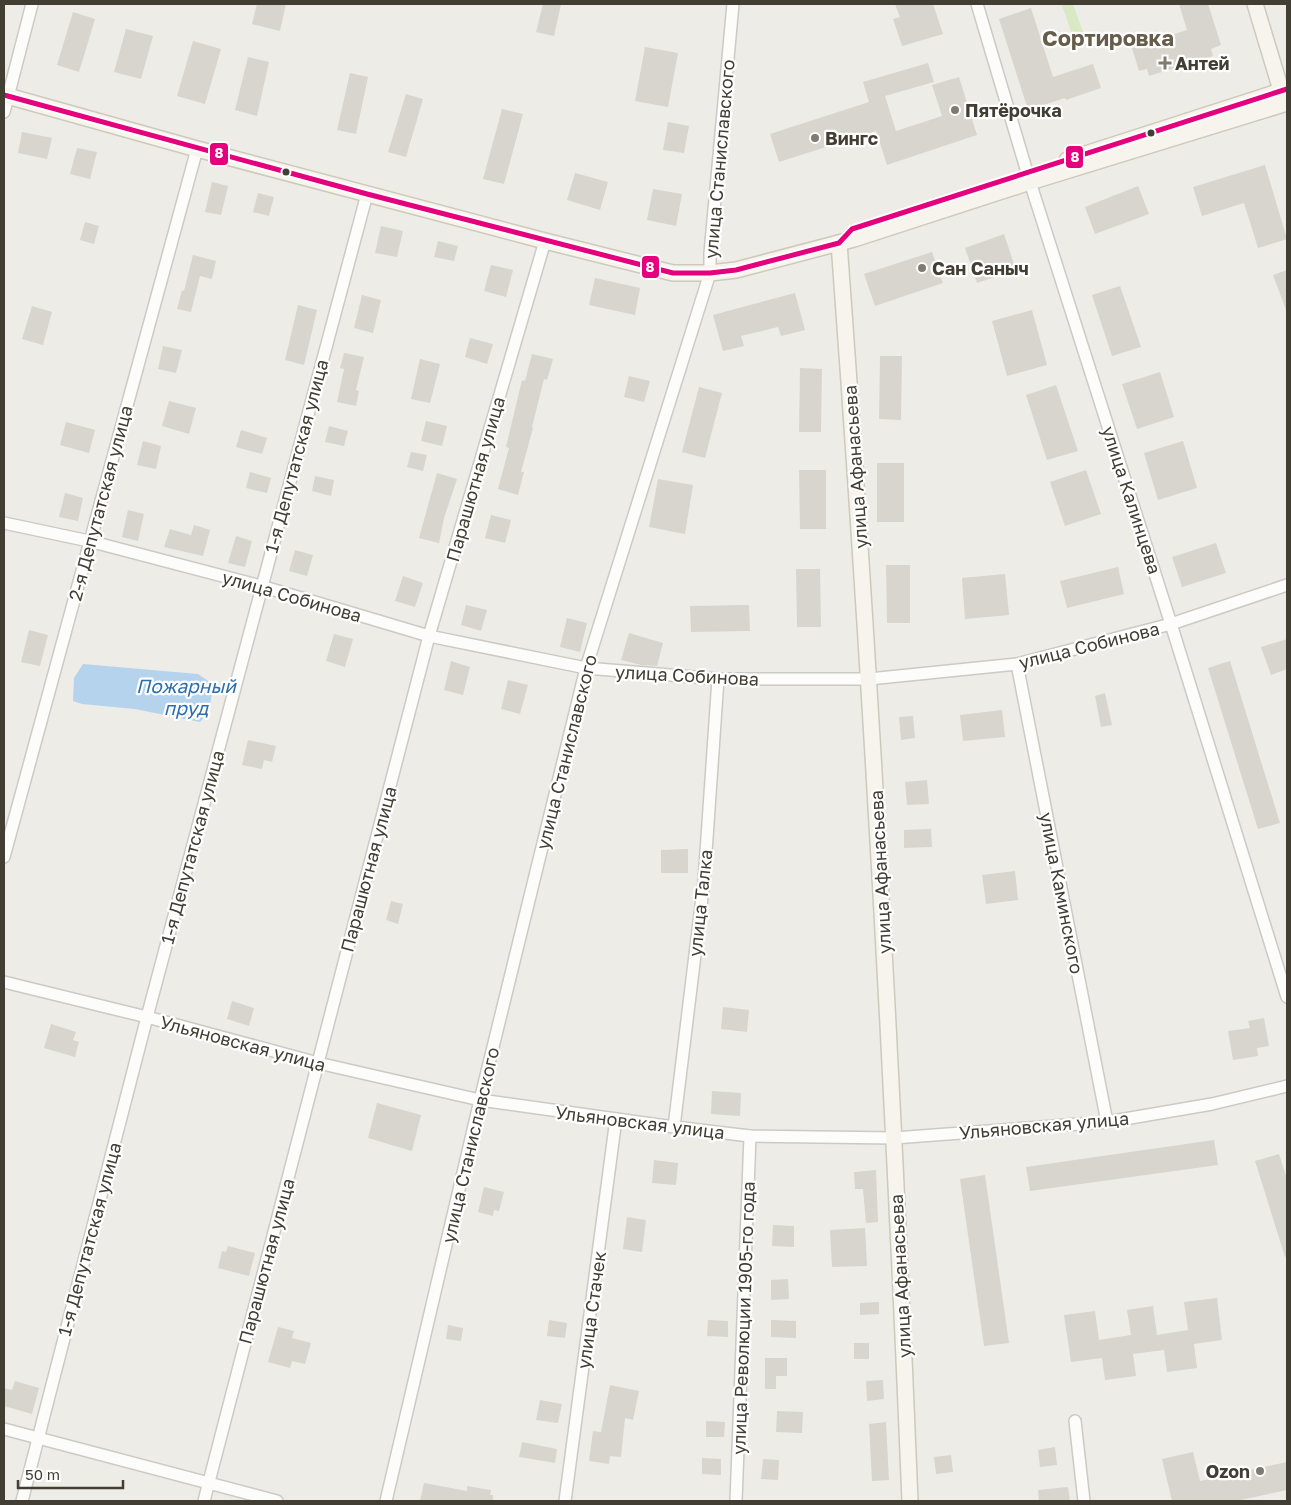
<svg xmlns="http://www.w3.org/2000/svg" width="1291" height="1505" font-family="'Golos Text',sans-serif">
<style>
.green{fill:#d9e9c5}
.water{fill:#b5d3ed}
.building{fill:#d7d5ce}
.lines{fill:none;stroke-linecap:round;stroke-linejoin:round}
.street-casing{stroke:#cccac4;stroke-width:14}
.secondary-casing{stroke:#cdc9bd;stroke-width:18}
.street{stroke:#fcfcfb;stroke-width:11}
.secondary{stroke:#f6f4ec;stroke-width:15}
.bus-1-casing{stroke:#fff;stroke-width:9}
.bus-1{stroke:#e5007d;stroke-width:5}
.poi-dot{fill:#7f7b72;stroke:#fff;stroke-width:2}
.bus-dot{fill:#433e33;stroke:#fff;stroke-width:2}
.labels{text-anchor:middle;dominant-baseline:central;stroke-width:4.5;stroke-linejoin:round;paint-order:stroke}
.poi-label{font-size:18px;font-weight:bold;fill:#433e33;stroke:#fff;text-anchor:start}
.street-label{font-size:18px;fill:#433e33;stroke:#fff}
.water-label{font-size:19px;font-style:italic;fill:#2c6eae;stroke:#fff}
.district-label{font-size:22px;font-weight:bold;fill:#665c4a;stroke:#fff}
.line-badge{stroke:#fff;stroke-width:2}
.badge-label{font-size:14px;text-anchor:middle;font-weight:bold;fill:#fff}
</style>
<rect width="100%" height="100%" fill="#eeece6"/>
<path class="green" d="M 1065,4 L 1073,4 L 1083,32 L 1072,35 L 1062,5 Z"/>
<path class="water" d="M 83,664 L 198,674 L 214,685 L 208,713 L 200,722 L 135,709 L 82,704 L 73,701 L 74,678 Z"/>
<g class="building">
<path d="M 257,4 L 286,4 L 280,31 L 252,24 Z"/>
<path d="M 543,4 L 561,4 L 554,36 L 536,32 Z"/>
<path d="M 895,4 L 933,4 L 943,34 L 902,46 L 893,19 L 900,17 Z"/>
<path d="M 1179,4 L 1208,4 L 1221,45 L 1211,49 L 1213,56 L 1149,76 L 1147,69 L 1139,71 L 1132,48 L 1187,30 Z"/>
<path d="M 1031,8 L 1053,77 L 1093,64 L 1101,88 L 1066,100 L 1065,98 L 1028,110 L 999,19 Z"/>
<path d="M 73,12 L 95,19 L 79,72 L 57,65 Z"/>
<path d="M 126,29 L 153,36 L 141,79 L 114,72 Z"/>
<path d="M 193,41 L 221,49 L 205,104 L 177,96 Z"/>
<path d="M 645,47 L 678,53 L 668,107 L 635,101 Z"/>
<path d="M 248,57 L 269,62 L 257,116 L 235,110 Z"/>
<path d="M 928,63 L 934,82 L 885,96 L 896,131 L 942,116 L 932,85 L 959,77 L 977,135 L 887,165 L 876,131 L 779,162 L 770,134 L 869,102 L 863,82 Z"/>
<path d="M 350,73 L 368,77 L 356,134 L 337,130 Z"/>
<path d="M 406,94 L 423,99 L 406,157 L 388,152 Z"/>
<path d="M 502,109 L 523,114 L 504,184 L 483,179 Z"/>
<path d="M 668,122 L 689,126 L 684,153 L 663,150 Z"/>
<path d="M 22,132 L 52,138 L 47,159 L 18,153 Z"/>
<path d="M 77,148 L 97,152 L 90,179 L 70,174 Z"/>
<path d="M 1265,165 L 1287,239 L 1258,248 L 1244,203 L 1202,216 L 1193,187 Z"/>
<path d="M 575,173 L 608,182 L 600,210 L 567,200 Z"/>
<path d="M 212,182 L 228,186 L 221,215 L 205,212 Z"/>
<path d="M 1138,186 L 1149,214 L 1095,234 L 1085,207 Z"/>
<path d="M 653,189 L 682,194 L 676,226 L 647,220 Z"/>
<path d="M 258,193 L 274,197 L 269,216 L 253,212 Z"/>
<path d="M 85,222 L 99,226 L 94,244 L 80,240 Z"/>
<path d="M 381,226 L 403,231 L 397,257 L 375,253 Z"/>
<path d="M 1004,234 L 1016,270 L 977,283 L 965,248 Z"/>
<path d="M 438,241 L 458,246 L 454,261 L 434,257 Z"/>
<path d="M 932,252 L 943,283 L 875,306 L 864,274 Z"/>
<path d="M 193,255 L 216,261 L 212,279 L 200,276 L 191,312 L 177,309 L 182,290 L 184,291 Z"/>
<path d="M 491,265 L 513,270 L 506,297 L 484,291 Z"/>
<path d="M 1287,270 L 1287,310 L 1286,310 L 1273,275 Z"/>
<path d="M 595,278 L 640,288 L 635,315 L 589,305 Z"/>
<path d="M 1120,286 L 1141,347 L 1112,356 L 1092,295 Z"/>
<path d="M 795,293 L 805,330 L 781,336 L 778,327 L 741,336 L 744,346 L 723,351 L 713,315 Z"/>
<path d="M 362,295 L 381,300 L 373,333 L 354,328 Z"/>
<path d="M 298,305 L 317,310 L 304,365 L 285,360 Z"/>
<path d="M 32,306 L 52,312 L 43,345 L 22,339 Z"/>
<path d="M 1032,310 L 1047,365 L 1007,376 L 992,321 Z"/>
<path d="M 470,338 L 493,344 L 487,364 L 465,357 Z"/>
<path d="M 163,346 L 182,350 L 176,373 L 158,369 Z"/>
<path d="M 344,353 L 364,357 L 356,390 L 359,391 L 356,406 L 337,402 L 344,369 L 340,368 Z"/>
<path d="M 532,354 L 553,359 L 547,380 L 544,379 L 532,427 L 533,428 L 521,472 L 524,472 L 518,495 L 498,489 L 509,448 L 506,447 L 516,405 L 522,380 L 525,381 Z"/>
<path d="M 880,356 L 902,356 L 901,420 L 879,419 Z"/>
<path d="M 420,359 L 440,364 L 430,403 L 411,399 Z"/>
<path d="M 800,368 L 822,369 L 821,432 L 799,432 Z"/>
<path d="M 1160,372 L 1174,417 L 1137,429 L 1122,384 Z"/>
<path d="M 629,376 L 650,381 L 644,402 L 624,397 Z"/>
<path d="M 1056,385 L 1078,451 L 1047,460 L 1026,395 Z"/>
<path d="M 699,387 L 722,393 L 705,458 L 682,452 Z"/>
<path d="M 169,401 L 196,408 L 189,434 L 162,426 Z"/>
<path d="M 426,421 L 447,426 L 442,446 L 421,441 Z"/>
<path d="M 66,422 L 95,430 L 89,453 L 60,445 Z"/>
<path d="M 329,426 L 348,431 L 344,446 L 325,442 Z"/>
<path d="M 241,430 L 267,438 L 262,454 L 236,447 Z"/>
<path d="M 143,441 L 161,446 L 156,469 L 137,465 Z"/>
<path d="M 1183,441 L 1197,488 L 1158,500 L 1144,453 Z"/>
<path d="M 411,452 L 427,455 L 423,471 L 407,467 Z"/>
<rect x="877" y="463" width="27" height="59"/>
<path d="M 799,470 L 826,470 L 826,529 L 800,529 Z"/>
<path d="M 1086,470 L 1101,514 L 1065,526 L 1050,482 Z"/>
<path d="M 250,472 L 271,478 L 267,493 L 246,488 Z"/>
<path d="M 437,473 L 457,479 L 444,518 L 439,543 L 419,538 Z"/>
<path d="M 315,476 L 334,480 L 331,496 L 312,491 Z"/>
<path d="M 658,479 L 693,485 L 685,534 L 649,527 Z"/>
<path d="M 65,493 L 83,498 L 78,521 L 59,517 Z"/>
<path d="M 128,510 L 144,514 L 138,541 L 122,537 Z"/>
<path d="M 491,515 L 511,520 L 505,543 L 485,538 Z"/>
<path d="M 194,525 L 210,530 L 203,556 L 164,547 L 170,529 L 191,535 Z"/>
<path d="M 236,536 L 252,541 L 245,567 L 228,563 Z"/>
<path d="M 1216,543 L 1226,573 L 1182,587 L 1172,557 Z"/>
<path d="M 295,550 L 313,555 L 307,576 L 289,571 Z"/>
<path d="M 886,565 L 910,565 L 910,623 L 887,623 Z"/>
<path d="M 1118,567 L 1124,594 L 1067,608 L 1060,581 Z"/>
<path d="M 796,569 L 820,569 L 821,627 L 797,627 Z"/>
<path d="M 1005,574 L 1009,615 L 965,619 L 962,578 Z"/>
<path d="M 403,576 L 423,583 L 415,607 L 395,601 Z"/>
<path d="M 466,605 L 487,610 L 481,631 L 461,625 Z"/>
<path d="M 749,605 L 750,631 L 691,632 L 690,606 Z"/>
<path d="M 567,618 L 587,623 L 580,652 L 560,647 Z"/>
<path d="M 29,630 L 48,635 L 40,666 L 21,662 Z"/>
<path d="M 629,633 L 663,643 L 657,666 L 641,665 L 621,660 Z"/>
<path d="M 334,634 L 353,639 L 345,667 L 326,661 Z"/>
<path d="M 1287,639 L 1287,669 L 1271,675 L 1261,647 Z"/>
<path d="M 451,661 L 470,667 L 463,695 L 444,690 Z"/>
<path d="M 1230,661 L 1280,823 L 1258,829 L 1208,668 Z"/>
<path d="M 508,680 L 528,685 L 520,714 L 501,709 Z"/>
<path d="M 1105,693 L 1112,725 L 1101,727 L 1095,696 Z"/>
<path d="M 1002,710 L 1005,737 L 963,741 L 960,715 Z"/>
<path d="M 913,716 L 915,738 L 901,740 L 899,717 Z"/>
<path d="M 248,740 L 276,746 L 272,762 L 264,760 L 262,769 L 242,765 Z"/>
<path d="M 927,780 L 929,804 L 907,805 L 905,782 Z"/>
<path d="M 931,829 L 932,847 L 904,848 L 904,830 Z"/>
<path d="M 688,849 L 688,873 L 661,873 L 661,850 Z"/>
<path d="M 1015,871 L 1018,900 L 986,904 L 982,875 Z"/>
<path d="M 391,901 L 403,904 L 398,924 L 386,920 Z"/>
<path d="M 232,1001 L 254,1008 L 249,1026 L 227,1019 Z"/>
<path d="M 723,1007 L 749,1010 L 747,1032 L 721,1029 Z"/>
<path d="M 1264,1018 L 1269,1046 L 1257,1048 L 1258,1056 L 1233,1060 L 1228,1031 L 1250,1028 L 1248,1021 Z"/>
<path d="M 51,1024 L 76,1032 L 73,1040 L 79,1042 L 75,1057 L 44,1048 Z"/>
<path d="M 712,1091 L 741,1093 L 740,1116 L 711,1114 Z"/>
<path d="M 377,1103 L 421,1115 L 412,1151 L 368,1138 Z"/>
<path d="M 1214,1140 L 1218,1165 L 1030,1191 L 1026,1167 Z"/>
<path d="M 1279,1154 L 1287,1179 L 1287,1256 L 1285,1257 L 1255,1161 Z"/>
<path d="M 654,1160 L 678,1163 L 676,1185 L 652,1183 Z"/>
<path d="M 876,1170 L 878,1222 L 866,1223 L 863,1189 L 855,1189 L 854,1172 Z"/>
<path d="M 985,1175 L 1009,1343 L 984,1346 L 960,1179 Z"/>
<path d="M 484,1187 L 504,1192 L 499,1211 L 494,1210 L 493,1216 L 478,1212 Z"/>
<path d="M 627,1217 L 646,1220 L 642,1252 L 623,1249 Z"/>
<path d="M 773,1225 L 794,1226 L 794,1247 L 772,1246 Z"/>
<path d="M 865,1228 L 867,1266 L 832,1267 L 830,1230 Z"/>
<path d="M 228,1246 L 255,1253 L 249,1276 L 218,1268 L 222,1251 L 226,1252 Z"/>
<path d="M 788,1279 L 789,1299 L 771,1300 L 771,1280 Z"/>
<path d="M 1217,1298 L 1222,1340 L 1194,1344 L 1197,1368 L 1167,1372 L 1164,1350 L 1133,1354 L 1136,1376 L 1105,1380 L 1102,1358 L 1071,1362 L 1064,1315 L 1095,1311 L 1099,1340 L 1131,1335 L 1127,1310 L 1153,1306 L 1157,1335 L 1188,1330 L 1184,1302 Z"/>
<path d="M 879,1302 L 879,1314 L 860,1315 L 860,1303 Z"/>
<path d="M 549,1320 L 567,1323 L 565,1338 L 547,1336 Z"/>
<path d="M 708,1320 L 728,1321 L 728,1337 L 707,1336 Z"/>
<path d="M 771,1320 L 796,1321 L 796,1338 L 771,1337 Z"/>
<path d="M 448,1325 L 463,1328 L 461,1341 L 446,1339 Z"/>
<path d="M 278,1327 L 294,1331 L 292,1338 L 311,1343 L 305,1364 L 292,1361 L 290,1368 L 268,1362 Z"/>
<rect x="854" y="1343" width="15" height="16"/>
<path d="M 765,1358 L 787,1358 L 787,1376 L 776,1376 L 776,1389 L 765,1389 Z"/>
<path d="M 883,1380 L 884,1399 L 867,1401 L 866,1381 Z"/>
<path d="M 15,1381 L 39,1388 L 32,1414 L 4,1406 L 4,1388 L 12,1390 Z"/>
<path d="M 610,1385 L 639,1391 L 633,1420 L 625,1418 L 621,1457 L 610,1456 L 609,1464 L 589,1461 L 593,1431 L 601,1432 Z"/>
<path d="M 540,1400 L 562,1404 L 558,1423 L 536,1420 Z"/>
<path d="M 777,1411 L 803,1412 L 802,1433 L 776,1432 Z"/>
<path d="M 706,1421 L 725,1422 L 724,1437 L 706,1437 Z"/>
<path d="M 886,1422 L 889,1480 L 872,1481 L 869,1424 Z"/>
<path d="M 522,1442 L 557,1449 L 555,1463 L 519,1457 Z"/>
<path d="M 1055,1447 L 1057,1465 L 1040,1467 L 1038,1450 Z"/>
<path d="M 1193,1452 L 1200,1481 L 1287,1462 L 1287,1490 L 1236,1501 L 1172,1501 L 1162,1459 Z"/>
<path d="M 951,1455 L 953,1472 L 936,1474 L 934,1457 Z"/>
<path d="M 702,1458 L 721,1459 L 721,1475 L 702,1474 Z"/>
<path d="M 763,1459 L 779,1460 L 778,1480 L 761,1479 Z"/>
<path d="M 424,1483 L 467,1491 L 467,1486 L 491,1490 L 490,1495 L 493,1495 L 493,1501 L 420,1501 Z"/>
<path d="M 1068,1487 L 1070,1501 L 1039,1501 L 1038,1490 Z"/>
</g>
<g class="lines">
<defs>
<g id="street">
<path d="M 977,4 L 1030,182 L 1171,624 L 1287,997"/>
<path d="M 4,112 L 32,4"/>
<path d="M 4,523 L 89,541 L 261,586 L 429,636 L 586,668 L 718,679 L 869,679 L 1017,664 L 1171,624 L 1287,585"/>
<path d="M 1017,664 L 1107,1122"/>
<path d="M 4,857 L 197,149"/>
<path d="M 4,982 L 147,1017 L 318,1063 L 480,1100 L 674,1127 L 750,1136 L 894,1138 L 1107,1122 L 1212,1104 L 1287,1086"/>
<path d="M 674,1127 L 704,881 L 718,679"/>
<path d="M 1075,1421 L 1084,1501"/>
<path d="M 4,1429 L 277,1501"/>
<path d="M 22,1501 L 147,1017 L 367,194"/>
<path d="M 204,1501 L 429,636 L 545,241"/>
<path d="M 386,1501 L 480,1100 L 586,668 L 710,273 L 710,253 L 733,4"/>
<path d="M 565,1501 L 616,1119"/>
<path d="M 736,1501 L 750,1136"/>
</g>
<g id="secondary">
<path d="M 1255,4 L 1284,100"/>
<path d="M 4,95 L 197,149 L 545,241 L 673,273 L 710,273 L 736,270 L 854,239 L 1030,182 L 1287,103"/>
<path d="M 1067,160 L 1287,89"/>
<path d="M 839,243 C 870,662 893,1081 910,1501"/>
</g>
</defs>
<use href="#street" class="street-casing"/>
<use href="#secondary" class="secondary-casing"/>
<use href="#street" class="street"/>
<use href="#secondary" class="secondary"/>
<defs>
<path id="bus-1" d="M 4,95 L 367,194 L 673,273 L 710,273 L 736,270 L 839,243 L 852,229 L 1287,89"/>
</defs>
<use href="#bus-1" class="bus-1-casing"/>
<use href="#bus-1" class="bus-1"/>
</g>
<g class="poi-dot">
<path d="M1162.5 55.5h5v5h5v5h-5v5h-5v-5h-5v-5h5z"/>
<circle cx="955" cy="110" r="5"/>
<circle cx="815" cy="138" r="5"/>
<circle cx="922" cy="268" r="5"/>
<circle cx="1260" cy="1471" r="5"/>
</g>
<g class="bus-dot">
<circle cx="1151" cy="133" r="4.5"/>
<circle cx="286" cy="172" r="4.5"/>
</g>
<g class="labels">
<g class="poi-label">
<text x="1175" y="63">Антей</text>
<text x="965" y="110">Пятёрочка</text>
<text x="825" y="138">Вингс</text>
<text x="932" y="268">Сан Саныч</text>
<text x="1250" y="1471" text-anchor="end">Ozon</text>
</g>
<g class="street-label">
<text transform="translate(719 159) rotate(-85)">улица Станиславского</text>
<text transform="translate(296 456) rotate(-75)">1-я Депутатская улица</text>
<text transform="translate(855 467) rotate(-94)">улица Афанасьева</text>
<text transform="translate(475 479) rotate(-74)">Парашютная улица</text>
<text transform="translate(1132 500) rotate(72)">улица Калинцева</text>
<text transform="translate(100 503) rotate(-75)">2-я Депутатская улица</text>
<text transform="translate(292 596) rotate(16)">улица Собинова</text>
<text transform="translate(1089 645) rotate(-14)">улица Собинова</text>
<text transform="translate(687 675) rotate(3)">улица Собинова</text>
<text transform="translate(566 752) rotate(-76)">улица Станиславского</text>
<text transform="translate(192 847) rotate(-75)">1-я Депутатская улица</text>
<text transform="translate(368 869) rotate(-75)">Парашютная улица</text>
<text transform="translate(880 872) rotate(-93)">улица Афанасьева</text>
<text transform="translate(1062 893) rotate(79)">улица Каминского</text>
<text transform="translate(700 903) rotate(-84)">улица Талка</text>
<text transform="translate(243 1043) rotate(15)">Ульяновская улица</text>
<text transform="translate(640 1122) rotate(7)">Ульяновская улица</text>
<text transform="translate(1044 1125) rotate(-5)">Ульяновская улица</text>
<text transform="translate(470 1145) rotate(-77)">улица Станиславского</text>
<text transform="translate(89 1239) rotate(-75)">1-я Депутатская улица</text>
<text transform="translate(266 1261) rotate(-75)">Парашютная улица</text>
<text transform="translate(900 1276) rotate(-93)">улица Афанасьева</text>
<text transform="translate(591 1310) rotate(-82)">улица Стачек</text>
<text transform="translate(743 1318) rotate(-88)">улица Революции 1905-го года</text>
</g>
<g class="water-label">
<text x="186" y="685">Пожарный<tspan x="186" dy="22">пруд</tspan></text>
</g>
<g class="district-label">
<text x="1108" y="37">Сортировка</text>
</g>
</g>
<g class="line-badge">
<rect x="209" y="142" width="20" height="24" rx="5" fill="#e5007d"/>
<rect x="1065" y="145" width="19" height="24" rx="5" fill="#e5007d"/>
<rect x="641" y="255" width="19" height="24" rx="5" fill="#e5007d"/>
</g>
<g class="badge-label">
<text x="219" y="158">8</text>
<text x="1075" y="162">8</text>
<text x="650" y="272">8</text>
</g>
<rect width="1291" height="1505" fill="none" stroke="#433e33" stroke-width="10"/>
<path d="M18 1480v8h105v-8" fill="none" stroke="#433e33" stroke-width="2.5"/>
<text x="25" y="1480" font-size="15" fill="#433e33" stroke="#ffffff" stroke-width="4" paint-order="stroke">50 m</text>
</svg>
